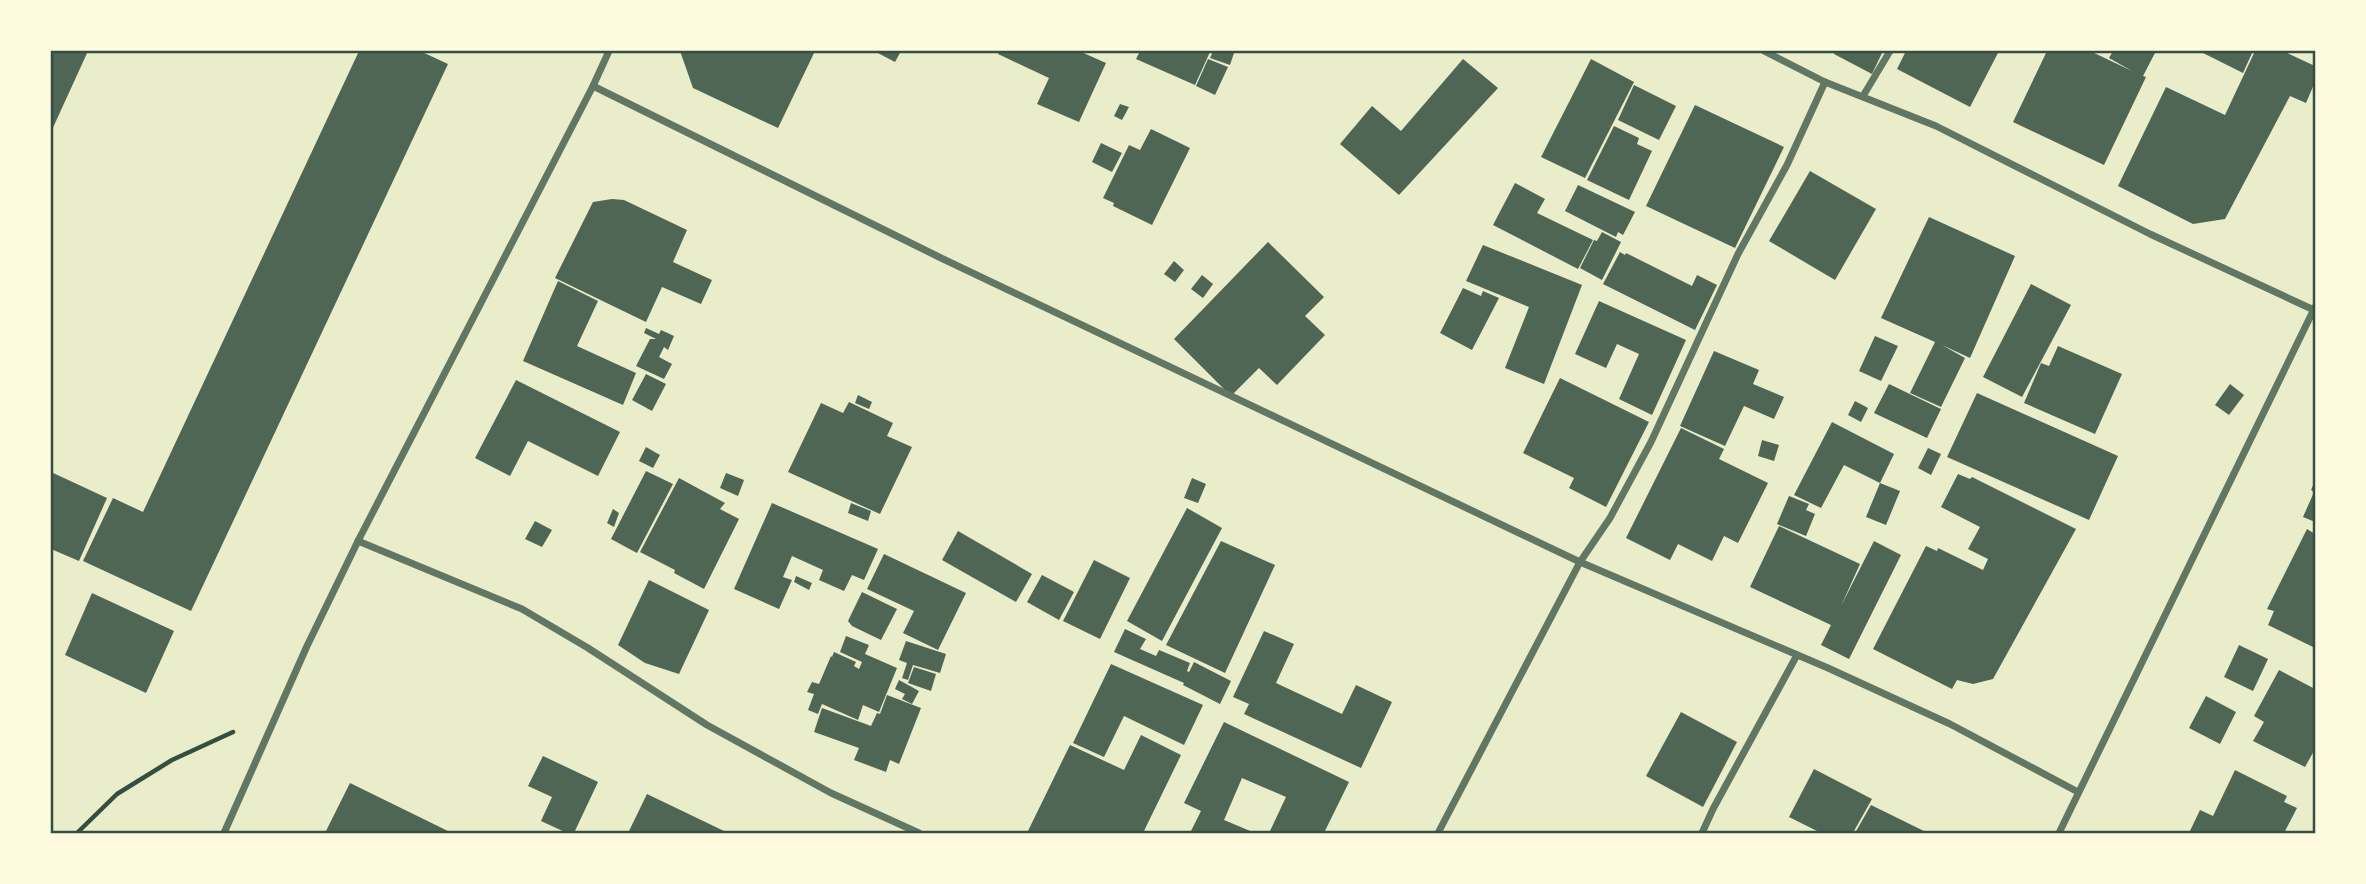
<svg xmlns="http://www.w3.org/2000/svg" width="2366" height="884" font-family="Poppins,sans-serif">
<style>
.building{fill:#4f6655}
.lines{fill:none;stroke-linecap:round;stroke-linejoin:round}
.path{stroke:#344e41;stroke-width:4.5}
.minor{stroke:#617663;stroke-width:7}
.neatline{fill:none;stroke:#344e41;stroke-width:2.5}
</style>
<rect width="100%" height="100%" fill="#e9edc9"/>
<g class="building">
<path d="M 51,51 L 88,51 L 51,132 Z"/>
<path d="M 359,51 L 420,51 L 448,64 L 191,611 L 83,561 L 113,498 L 143,512 Z"/>
<path d="M 680,51 L 815,51 L 778,128 L 693,88 Z"/>
<path d="M 874,51 L 901,51 L 895,62 Z"/>
<path d="M 999,51 L 1079,51 L 1106,63 L 1079,122 L 1037,104 L 1049,78 L 998,54 Z"/>
<path d="M 1140,51 L 1208,51 L 1210,52 L 1195,85 L 1136,59 Z"/>
<path d="M 1213,51 L 1234,53 L 1230,65 L 1210,58 Z"/>
<path d="M 1835,51 L 1883,51 L 1872,74 L 1834,54 Z"/>
<path d="M 1906,51 L 1999,51 L 1970,107 L 1897,69 Z"/>
<path d="M 2047,51 L 2090,51 L 2132,71 L 2109,58 L 2113,51 L 2156,51 L 2143,76 L 2146,77 L 2104,165 L 2013,122 Z"/>
<path d="M 2204,51 L 2253,51 L 2243,73 L 2203,53 Z"/>
<path d="M 2255,51 L 2283,51 L 2315,66 L 2315,82 L 2306,103 L 2290,96 L 2225,219 L 2193,224 L 2118,186 L 2166,87 L 2225,115 Z"/>
<path d="M 1208,59 L 1228,67 L 1215,95 L 1196,86 Z"/>
<path d="M 1463,59 L 1498,88 L 1399,195 L 1340,144 L 1372,106 L 1401,131 Z"/>
<path d="M 1591,59 L 1634,82 L 1585,178 L 1541,157 Z"/>
<path d="M 1634,85 L 1676,106 L 1659,140 L 1618,120 Z"/>
<path d="M 1120,104 L 1129,107 L 1122,120 L 1114,116 Z"/>
<path d="M 1695,105 L 1784,147 L 1735,248 L 1646,206 Z"/>
<path d="M 1614,126 L 1639,138 L 1637,144 L 1652,151 L 1629,200 L 1587,180 Z"/>
<path d="M 1151,129 L 1190,148 L 1152,225 L 1113,206 L 1114,203 L 1103,198 L 1129,145 L 1140,150 Z"/>
<path d="M 1101,143 L 1122,153 L 1112,172 L 1092,162 Z"/>
<path d="M 1810,171 L 1876,209 L 1835,280 L 1769,241 Z"/>
<path d="M 1515,183 L 1545,199 L 1537,213 L 1593,240 L 1578,269 L 1493,225 Z"/>
<path d="M 1578,185 L 1635,212 L 1623,235 L 1618,232 L 1616,237 L 1565,211 Z"/>
<path d="M 612,199 L 624,200 L 687,230 L 673,262 L 712,280 L 701,304 L 662,287 L 646,322 L 555,278 L 593,202 Z"/>
<path d="M 1929,217 L 2015,256 L 1970,358 L 1942,345 L 1965,358 L 1941,407 L 1910,393 L 1935,342 L 1881,318 Z"/>
<path d="M 1602,232 L 1621,242 L 1602,280 L 1580,268 L 1594,240 L 1597,241 Z"/>
<path d="M 1268,242 L 1324,297 L 1305,316 L 1325,335 L 1277,385 L 1259,368 L 1231,396 L 1174,339 Z"/>
<path d="M 1483,245 L 1582,285 L 1544,384 L 1505,368 L 1529,307 L 1466,281 Z"/>
<path d="M 1620,252 L 1625,255 L 1626,253 L 1692,286 L 1697,275 L 1717,285 L 1695,330 L 1603,284 Z"/>
<path d="M 1174,261 L 1184,270 L 1175,282 L 1164,274 Z"/>
<path d="M 1202,275 L 1213,284 L 1203,298 L 1191,289 Z"/>
<path d="M 558,281 L 598,301 L 577,346 L 636,373 L 623,405 L 523,361 Z"/>
<path d="M 2031,284 L 2071,305 L 2022,397 L 1983,377 Z"/>
<path d="M 1463,288 L 1481,296 L 1483,291 L 1499,298 L 1472,350 L 1440,333 Z"/>
<path d="M 1599,301 L 1686,340 L 1652,415 L 1619,399 L 1639,354 L 1617,344 L 1606,368 L 1575,354 Z"/>
<path d="M 646,328 L 659,334 L 661,330 L 674,336 L 668,350 L 664,347 L 659,357 L 672,364 L 664,379 L 636,366 L 650,339 L 656,339 L 644,333 Z"/>
<path d="M 1875,336 L 1898,346 L 1881,381 L 1859,371 Z"/>
<path d="M 2058,346 L 2122,374 L 2095,434 L 2024,403 L 2041,363 L 2049,366 Z"/>
<path d="M 1714,351 L 1759,370 L 1753,384 L 1784,397 L 1774,419 L 1744,406 L 1725,446 L 1680,426 Z"/>
<path d="M 646,374 L 666,384 L 652,411 L 632,400 Z"/>
<path d="M 1560,378 L 1649,422 L 1606,507 L 1569,488 L 1574,478 L 1523,453 Z"/>
<path d="M 516,380 L 620,432 L 598,476 L 528,441 L 510,476 L 475,458 Z"/>
<path d="M 1889,384 L 1941,409 L 1927,438 L 1874,413 Z"/>
<path d="M 2230,384 L 2244,395 L 2229,415 L 2215,405 Z"/>
<path d="M 1977,393 L 2118,456 L 2089,520 L 1947,457 Z"/>
<path d="M 858,395 L 872,402 L 869,409 L 855,403 Z"/>
<path d="M 1855,401 L 1868,408 L 1861,422 L 1848,415 Z"/>
<path d="M 849,402 L 893,423 L 887,436 L 912,447 L 880,514 L 788,472 L 821,403 L 843,413 Z"/>
<path d="M 1832,422 L 1894,454 L 1880,483 L 1900,491 L 1886,525 L 1866,517 L 1880,483 L 1844,465 L 1821,508 L 1794,495 Z"/>
<path d="M 1681,428 L 1724,449 L 1719,459 L 1768,483 L 1738,543 L 1724,536 L 1712,561 L 1678,544 L 1670,560 L 1626,538 Z"/>
<path d="M 1762,440 L 1779,445 L 1774,461 L 1758,456 Z"/>
<path d="M 646,447 L 660,455 L 653,468 L 639,461 Z"/>
<path d="M 1928,448 L 1941,454 L 1931,475 L 1918,468 Z"/>
<path d="M 646,471 L 673,484 L 637,553 L 611,539 Z"/>
<path d="M 51,472 L 107,498 L 79,561 L 51,549 Z"/>
<path d="M 726,473 L 744,480 L 738,496 L 720,488 Z"/>
<path d="M 1958,474 L 1970,479 L 1972,477 L 2076,529 L 1993,679 L 1973,684 L 1957,680 L 1952,689 L 1873,649 L 1926,546 L 1937,551 L 1938,548 L 1983,570 L 1988,559 L 1968,549 L 1980,527 L 1941,507 Z"/>
<path d="M 679,478 L 725,503 L 720,509 L 739,519 L 704,589 L 674,573 L 675,570 L 640,552 Z"/>
<path d="M 1192,478 L 1206,484 L 1198,503 L 1184,498 Z"/>
<path d="M 2315,481 L 2315,522 L 2303,517 L 2314,492 L 2311,490 Z"/>
<path d="M 1789,496 L 1809,504 L 1806,510 L 1815,514 L 1806,536 L 1777,524 Z"/>
<path d="M 772,503 L 878,549 L 864,580 L 852,575 L 844,591 L 819,580 L 823,570 L 792,556 L 783,577 L 792,580 L 779,609 L 734,589 Z"/>
<path d="M 851,503 L 871,511 L 868,521 L 848,513 Z"/>
<path d="M 1187,508 L 1222,528 L 1162,641 L 1127,621 Z"/>
<path d="M 613,509 L 619,513 L 614,527 L 607,523 Z"/>
<path d="M 535,521 L 552,530 L 542,547 L 525,539 Z"/>
<path d="M 1779,526 L 1860,564 L 1841,606 L 1874,541 L 1901,555 L 1849,659 L 1821,645 L 1831,625 L 1750,587 Z"/>
<path d="M 2307,529 L 2315,534 L 2315,648 L 2268,625 L 2274,611 L 2267,609 Z"/>
<path d="M 958,531 L 1032,574 L 1016,602 L 942,560 Z"/>
<path d="M 1221,541 L 1275,565 L 1225,673 L 1166,645 Z"/>
<path d="M 884,554 L 966,593 L 938,650 L 903,633 L 914,611 L 867,589 Z"/>
<path d="M 1094,560 L 1130,578 L 1100,639 L 1063,621 Z"/>
<path d="M 1042,575 L 1074,592 L 1059,620 L 1027,602 Z"/>
<path d="M 796,576 L 812,583 L 809,590 L 794,582 Z"/>
<path d="M 649,580 L 709,610 L 679,674 L 645,663 L 618,645 Z"/>
<path d="M 862,592 L 897,609 L 881,640 L 852,626 L 848,621 Z"/>
<path d="M 92,593 L 174,631 L 146,693 L 65,655 Z"/>
<path d="M 1125,629 L 1146,639 L 1140,649 L 1156,656 L 1159,650 L 1190,663 L 1187,671 L 1189,672 L 1194,662 L 1231,681 L 1220,704 L 1183,685 L 1184,683 L 1114,652 Z"/>
<path d="M 1264,631 L 1294,644 L 1276,683 L 1342,714 L 1356,685 L 1392,702 L 1361,768 L 1244,714 L 1249,704 L 1233,697 Z"/>
<path d="M 846,636 L 869,645 L 865,654 L 897,668 L 879,712 L 863,705 L 858,720 L 822,704 L 818,714 L 808,710 L 814,694 L 807,692 L 812,682 L 819,684 L 831,656 L 832,657 L 834,652 L 856,662 L 854,666 L 859,669 L 862,662 L 840,652 Z"/>
<path d="M 906,641 L 946,654 L 940,673 L 913,665 L 908,680 L 902,678 L 907,663 L 899,660 Z"/>
<path d="M 2239,645 L 2268,659 L 2253,691 L 2224,677 Z"/>
<path d="M 1111,664 L 1203,705 L 1184,745 L 1124,716 L 1104,757 L 1073,743 Z"/>
<path d="M 914,667 L 936,674 L 931,691 L 908,683 Z"/>
<path d="M 2279,670 L 2315,689 L 2315,739 L 2313,743 L 2315,744 L 2315,749 L 2305,767 L 2253,741 L 2264,722 L 2254,716 Z"/>
<path d="M 899,680 L 919,691 L 912,704 L 902,699 L 905,694 L 895,689 Z"/>
<path d="M 887,695 L 921,708 L 899,764 L 890,760 L 886,772 L 854,760 L 859,748 L 814,732 L 822,708 L 871,726 L 877,713 L 880,714 Z"/>
<path d="M 2206,696 L 2236,712 L 2220,744 L 2189,728 Z"/>
<path d="M 1681,712 L 1737,742 L 1703,807 L 1646,776 Z"/>
<path d="M 1224,722 L 1349,782 L 1324,833 L 1269,833 L 1286,797 L 1242,778 L 1224,820 L 1255,833 L 1190,833 L 1201,811 L 1184,803 Z"/>
<path d="M 1141,735 L 1181,755 L 1143,833 L 1027,833 L 1070,745 L 1124,770 Z"/>
<path d="M 543,756 L 598,782 L 574,833 L 567,833 L 541,821 L 552,797 L 528,786 Z"/>
<path d="M 1814,769 L 1872,799 L 1854,831 L 1851,833 L 1821,833 L 1789,817 Z"/>
<path d="M 2235,770 L 2287,796 L 2284,802 L 2297,808 L 2284,833 L 2189,833 L 2200,810 L 2213,816 Z"/>
<path d="M 350,783 L 452,833 L 325,833 Z"/>
<path d="M 647,794 L 724,831 L 723,833 L 628,833 Z"/>
<path d="M 1871,805 L 1928,833 L 1855,833 Z"/>
</g>
<g class="lines">
<path class="path" d="M 77,833 L 117,794 L 172,760 L 233,732"/>
<g class="minor">
<path d="M 1764,51 L 1825,82 L 1936,126 L 2150,234 L 2314,310"/>
<path d="M 593,86 L 939,257 L 1580,562 L 1828,668 L 1950,724 L 2078,792"/>
<path d="M 1863,96 L 1890,51"/>
<path d="M 358,541 L 522,609 L 588,648 L 707,725 L 831,793 L 919,833"/>
<path d="M 224,833 L 307,646 L 358,541 L 593,86 L 609,51"/>
<path d="M 1438,833 L 1580,562 L 1610,518 L 1651,442 L 1738,254 L 1787,165 L 1825,82"/>
<path d="M 1702,833 L 1713,809 L 1797,655"/>
<path d="M 2059,833 L 2315,307"/>
</g>
</g>
<rect width="2366" height="884" fill="none" stroke="#fefae0" stroke-width="105"/>
<rect x="52" y="52" width="2262" height="780" class="neatline"/>
</svg>
